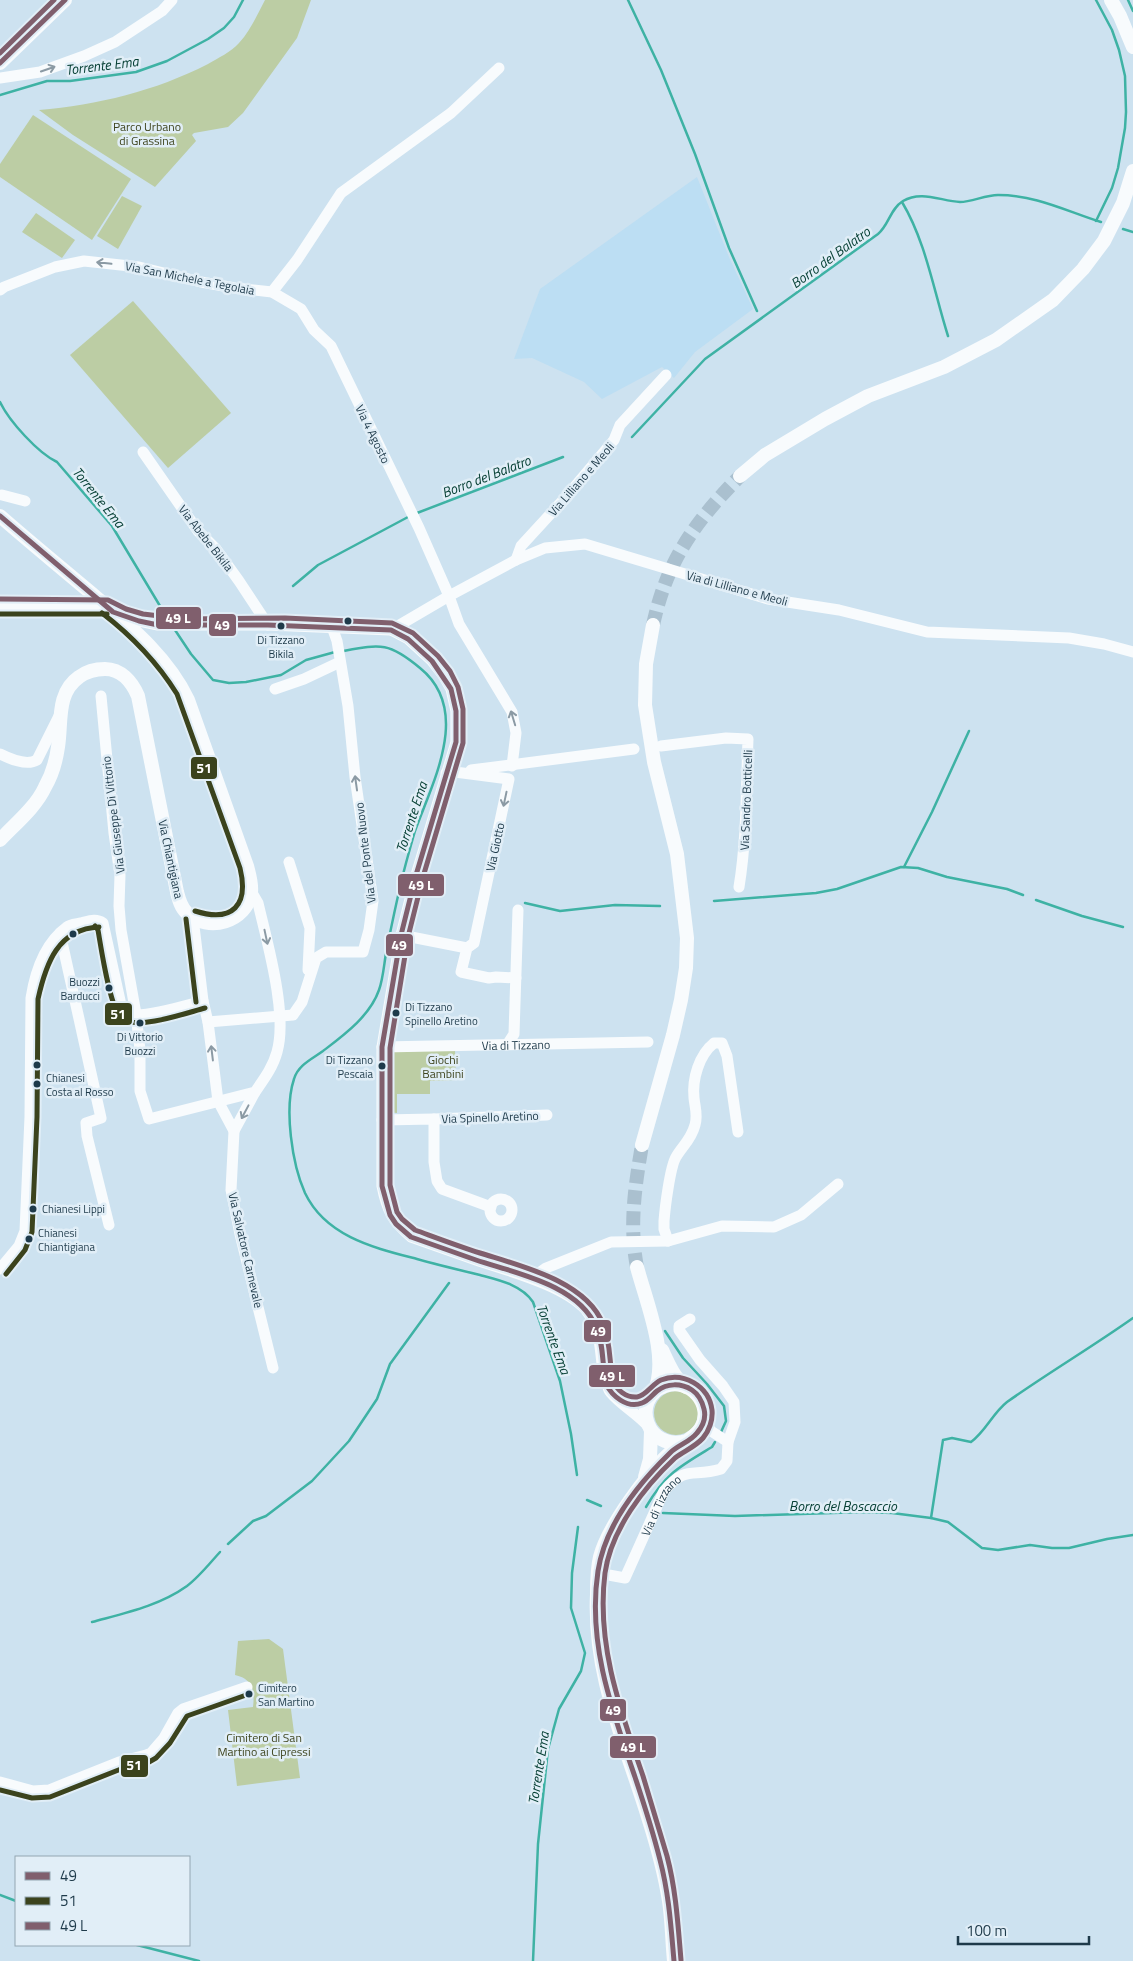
<svg xmlns="http://www.w3.org/2000/svg" width="1133" height="1961" font-family="'Titillium Web',sans-serif">
<style>
.built{fill:#bcdef3}
.green{fill:#bccda4}
.lines{fill:none;stroke-linecap:round;stroke-linejoin:round}
.stream{stroke:#3eb2a4;stroke-width:2.5}
.major-tunnel{stroke:#aac0cf;stroke-width:14;stroke-dasharray:14 7;stroke-linecap:butt}
.minor{stroke:#f8fbfd;stroke-width:11}
.major{stroke:#f8fbfd;stroke-width:14}
.bus-1-casing{stroke:#e1eef7;stroke-width:9}
.bus-2-casing{stroke:#e1eef7;stroke-width:9}
.bus-3-casing{stroke:#e1eef7;stroke-width:9}
.bus-1{stroke:#805f6d;stroke-width:5}
.bus-2{stroke:#3b431d;stroke-width:5}
.bus-3{stroke:#805f6d;stroke-width:5}
.oneway{stroke:#8b9aa4}
.bus-dot{fill:#1e3a4a;stroke:#e1eef7;stroke-width:2}
.labels{text-anchor:middle;dominant-baseline:central;stroke-width:5;stroke-linejoin:round;paint-order:stroke}
.bus-label{font-size:11px;fill:#1e3a4a;stroke:#e1eef7;text-anchor:start}
.park-label{font-size:12px;fill:#3e441e;stroke:#e1eef7}
.street-label{font-size:12px;fill:#1e3a4a;stroke:#e1eef7}
.water-label{font-size:14px;font-style:italic;fill:#074035;stroke:#e1eef7}
.line-badge{stroke:#e1eef7;stroke-width:2}
.badge-label{font-size:14px;text-anchor:middle;font-weight:bold;fill:#fff}
</style>
<rect width="100%" height="100%" fill="#cde2f0"/>
<path class="built" d="M 697,177 L 729,257 L 753,309 L 695,352 L 674,378 L 662,367 L 602,399 L 584,382 L 532,358 L 514,359 L 540,289 Z"/>
<g class="green">
<path d="M 265,0 L 311,0 L 297,38 L 243,113 L 228,127 L 194,133 L 192,135 L 196,141 L 155,187 L 73,135 L 39,110 C 98,105 155,91 208,64 C 218,58 231,52 239,43 C 251,30 257,15 265,0 Z"/>
<path d="M 33,115 L 131,179 L 92,240 L 0,177 L 0,164 Z"/>
<path d="M 122,196 L 142,206 L 118,249 L 97,236 Z"/>
<path d="M 36,213 L 75,240 L 62,258 L 22,232 Z"/>
<path d="M 133,301 L 231,413 L 168,468 L 70,355 Z"/>
<path d="M 455,1050 L 456,1080 L 430,1081 L 430,1094 L 397,1094 L 397,1113 L 387,1112 L 386,1058 L 392,1057 L 392,1052 Z"/>
<circle cx="676" cy="1413" r="22"/>
<path d="M 269,1639 L 283,1649 L 300,1778 L 237,1786 L 228,1710 L 253,1707 C 255,1691 253,1679 235,1675 L 238,1641 Z"/>
</g>
<g class="lines">
<g class="stream">
<path d="M 628,0 L 661,70 L 695,154 L 729,248 L 757,311"/>
<path d="M 1128,0 L 1133,11"/>
<path d="M 0,95 L 47,81 L 70,81 L 136,72 L 167,61 L 208,39 L 224,28 L 234,17 L 243,0"/>
<path d="M 902,202 C 926,242 934,292 948,336"/>
<path d="M 1096,221 L 1112,188 L 1118,168 L 1125,128 L 1126,112 L 1125,76 L 1119,50 L 1112,30 L 1096,0"/>
<path d="M 1123,229 L 1133,232"/>
<path d="M 0,402 C 9,421 38,453 57,462 L 112,526 L 169,621"/>
<path d="M 632,437 L 705,359 L 878,234 C 889,225 890,209 903,201 C 921,190 941,201 960,202 C 972,202 985,195 998,195 C 1036,195 1066,211 1101,222"/>
<path d="M 417,513 L 563,457"/>
<path d="M 293,586 L 318,565 L 408,517"/>
<path d="M 175,630 L 191,654 L 213,680 L 229,683 L 246,682 L 281,675 L 306,660 L 335,652"/>
<path d="M 343,651 C 381,644 389,642 420,668 C 472,710 433,781 415,831 C 412,841 409,852 406,863 C 398,893 392,923 386,953 C 384,965 383,979 379,990 C 370,1016 344,1035 323,1051 C 312,1059 298,1065 294,1079 C 284,1109 292,1164 305,1193 C 326,1237 375,1248 417,1259 C 438,1265 459,1270 480,1275 C 499,1280 522,1285 533,1302 L 560,1381 L 571,1434 L 577,1475"/>
<path d="M 904,867 L 932,812 L 969,731"/>
<path d="M 1036,900 L 1082,916 L 1123,927"/>
<path d="M 714,901 L 816,893 L 837,889 L 901,867 L 918,868 L 947,877 L 1007,889 L 1023,895"/>
<path d="M 525,903 L 560,911 L 615,905 L 660,906"/>
<path d="M 665,1331 L 683,1358 L 707,1384 L 724,1406 L 726,1421 L 721,1432"/>
<path d="M 587,1500 L 601,1506"/>
<path d="M 646,1507 C 666,1473 679,1467 712,1447 L 715,1442"/>
<path d="M 663,1513 L 735,1516 L 864,1512 L 892,1513 L 931,1518 L 948,1522 L 982,1548 L 998,1550 L 1030,1545 L 1052,1548 L 1069,1548 L 1107,1539 L 1133,1535"/>
<path d="M 931,1518 L 943,1440 L 952,1438 L 971,1442 C 986,1431 992,1414 1007,1402 C 1048,1373 1092,1347 1133,1318"/>
<path d="M 228,1544 L 253,1521 L 266,1516 L 312,1481 L 349,1441 L 377,1399 L 390,1364 L 449,1283"/>
<path d="M 92,1622 C 125,1613 159,1606 187,1586 C 199,1577 210,1563 220,1552"/>
<path d="M 0,1895 L 16,1901"/>
<path d="M 137,1945 L 199,1961"/>
<path d="M 533,1961 L 538,1844 L 548,1749 L 559,1709 L 581,1671 L 585,1653 L 571,1608 L 572,1573 L 578,1527"/>
</g>
<g class="major-tunnel">
<path d="M 653,625 C 667,560 695,522 740,476"/>
<path d="M 637,1267 C 629,1226 635,1186 642,1145"/>
</g>
<g class="minor">
<path d="M 0,78 L 40,72 L 84,56 L 115,42 L 162,11 L 172,0"/>
<path d="M 0,290 L 4,287 L 55,267 L 84,261 L 139,267 L 201,282 L 235,288 L 272,292 L 301,309 L 314,330 L 331,346 L 419,528 L 449,596 L 459,624 L 512,712 L 516,733 L 512,766"/>
<path d="M 272,292 L 297,260 L 341,193 L 451,113 L 499,68"/>
<path d="M 143,452 L 198,531 L 216,549 L 239,581 L 268,625"/>
<path d="M 2,495 L 25,501"/>
<path d="M 516,560 L 521,546 L 566,497 L 614,440 L 620,425 L 666,375"/>
<path d="M 0,606 L 107,607"/>
<path d="M 117,613 L 139,621 L 158,625 L 268,625 L 391,630 L 408,639 L 432,661 L 443,675 L 451,689 L 456,711 L 456,742 L 416,875 L 401,935 L 382,1047 L 382,1186 C 387,1211 392,1220 411,1237 C 434,1245 456,1253 479,1261 C 509,1271 565,1286 586,1310 C 607,1337 596,1363 609,1390 C 614,1400 638,1414 648,1426"/>
<path d="M 391,630 L 449,596 L 516,560 L 545,548 L 585,544 L 768,599 L 839,610 L 927,632 L 1069,638 L 1104,644 L 1133,652"/>
<path d="M 275,689 L 304,679 L 340,662"/>
<path d="M 101,696 L 114,833 L 120,875 L 119,906 L 121,930 L 136,1014 L 140,1050 L 140,1091 L 149,1119 L 255,1092 C 264,1079 273,1067 277,1052 C 288,1014 267,942 258,903 L 251,891"/>
<path d="M 661,746 L 726,738 L 748,739 C 746,789 747,838 739,887"/>
<path d="M 0,754 C 10,759 27,766 37,760 L 60,714"/>
<path d="M 471,770 L 634,749"/>
<path d="M 446,773 L 455,772 L 509,779 L 474,943 L 467,948 L 461,972 L 489,978 L 496,977 L 516,978"/>
<path d="M 289,862 L 310,928 L 308,970"/>
<path d="M 193,918 L 203,1001 L 208,1022 L 218,1101 L 234,1131 L 231,1190 L 240,1234 L 273,1368"/>
<path d="M 60,933 L 101,1118 L 86,1123 L 87,1136 L 109,1225"/>
<path d="M 401,935 L 467,948"/>
<path d="M 208,1022 L 293,1015 L 302,1002 L 316,958 L 326,952 L 363,952 L 369,930 L 373,901 L 355,777 L 348,706 L 337,641 L 332,627"/>
<path d="M 507,1045 L 514,1034 L 518,910"/>
<path id="s1" d="M 382,1047 L 648,1042"/>
<path d="M 434,1119 L 547,1115"/>
<path d="M 382,1120 L 434,1119 L 434,1162 L 437,1181 L 442,1189 L 491,1207"/>
<path d="M 234,1131 L 255,1092"/>
<circle cx="501" cy="1210" r="11"/>
<path d="M 668,1241 L 664,1229 L 664,1221 C 665,1208 670,1167 676,1157 C 683,1145 691,1140 695,1125 C 698,1115 695,1108 694,1098 C 692,1079 699,1055 714,1043 L 722,1043 L 727,1056 L 738,1132"/>
<path d="M 0,1269 L 19,1246 L 25,1231 L 30,1117 L 31,998 C 35,973 45,943 67,927 C 70,924 76,924 81,923 C 89,921 96,918 103,923 L 121,1005 C 123,1009 124,1012 129,1014 C 142,1019 188,1005 203,1001"/>
<path d="M 532,1278 L 546,1268 L 611,1242 L 668,1241 L 722,1226 L 774,1227 L 801,1215 L 838,1184"/>
<path d="M 704,1420 L 711,1431 L 728,1442"/>
<path id="s2" d="M 598,1573 L 625,1578 L 664,1491 C 687,1464 692,1478 721,1469 L 727,1461 L 728,1442 L 735,1422 L 734,1402 L 723,1386 L 700,1360 L 679,1330 L 679,1326 L 690,1319"/>
<path d="M 0,1782 L 33,1791 L 49,1790 L 119,1762 L 146,1755 L 151,1753 L 164,1738 L 178,1713 L 183,1709 L 247,1687"/>
</g>
<g class="major">
<path d="M 1111,0 L 1120,16 L 1133,47"/>
<path d="M 0,63 L 65,0"/>
<path d="M 740,476 L 765,455 L 825,419 L 868,396 L 944,367 L 996,340 L 1053,300 L 1083,269 L 1104,241 L 1123,203 L 1133,171"/>
<path d="M 0,516 C 32,544 65,571 97,598 C 132,628 168,658 188,700 L 247,866 C 249,874 252,883 251,892 C 247,922 208,933 187,913 C 181,908 179,900 177,892 L 138,696 C 132,682 121,669 105,669 C 96,669 87,671 79,677 C 56,693 62,722 58,747 C 56,761 52,775 45,787 C 36,807 15,824 0,840"/>
<path d="M 642,1145 L 673,1035 L 681,1000 L 686,968 L 687,938 L 677,854 L 654,762 L 645,705 L 646,664 L 653,625"/>
<path d="M 637,1267 C 646,1302 671,1360 653,1394"/>
<path d="M 662,1350 C 668,1363 674,1378 686,1387"/>
<path d="M 645,1477 L 650,1459 L 651,1431"/>
<path d="M 674,1961 C 672,1941 672,1920 669,1901 C 665,1875 656,1842 648,1817 C 625,1742 593,1675 597,1594 C 597,1582 597,1569 600,1557 C 608,1526 648,1472 672,1451 C 681,1443 694,1439 701,1428 C 714,1405 690,1377 665,1386 C 629,1399 647,1453 687,1441"/>
</g>
<defs>
<g id="bus-1">
<path d="M 0,63 L 65,0"/>
<path d="M 0,516 L 113,612 L 139,621 L 158,625 L 268,625 L 391,630 L 408,639 L 432,661 L 451,689 L 456,711 L 456,742 L 416,875 L 401,935 L 382,1047 L 382,1186 L 390,1215 L 396,1224 L 411,1237 C 433,1245 454,1252 476,1260 C 515,1273 579,1285 596,1327 C 604,1344 602,1365 606,1384 C 612,1396 627,1409 642,1403 C 648,1401 652,1395 657,1391 C 667,1383 681,1383 692,1390 C 698,1394 702,1401 704,1409 C 706,1417 703,1426 697,1433 C 690,1442 678,1445 670,1453 C 638,1484 605,1526 598,1571 C 587,1643 612,1710 635,1777 C 644,1804 653,1832 660,1860 C 669,1894 671,1927 674,1961"/>
</g>
<g id="bus-2">
<path d="M 102,613 C 132,636 157,662 177,694 L 240,868 C 249,905 233,923 195,911"/>
<path d="M 0,614 L 107,614"/>
<path d="M 186,919 L 196,1002"/>
<path d="M 95,926 L 98,930 C 101,947 110,1010 122,1019 C 139,1030 186,1013 205,1008"/>
<path d="M 6,1274 L 25,1250 L 32,1232 L 37,1117 L 38,999 C 46,963 58,929 99,927"/>
<path d="M 0,1790 L 32,1798 L 50,1797 L 121,1769 L 149,1762 L 156,1758 L 170,1743 L 187,1716 L 249,1694"/>
</g>
<g id="bus-3">
<path d="M 0,53 L 54,0"/>
<path d="M 0,599 L 108,600 L 126,609 L 143,614 L 185,619 L 285,618 L 392,623 L 413,633 L 438,656 L 450,671 L 458,687 L 463,709 L 463,743 L 423,877 L 408,937 L 390,1048 L 390,1185 L 397,1212 L 402,1219 L 415,1230 C 437,1238 458,1246 480,1253 C 521,1266 586,1281 603,1324 C 611,1342 609,1363 613,1381 C 617,1390 626,1398 637,1397 C 646,1396 652,1384 661,1380 C 683,1371 709,1386 712,1410 C 713,1420 709,1431 703,1438 C 695,1447 684,1451 675,1458 C 644,1487 611,1530 605,1573 C 596,1644 620,1709 643,1776 C 651,1802 659,1829 667,1856 C 676,1890 678,1925 681,1960"/>
</g>
</defs>
<use href="#bus-1" class="bus-1-casing"/>
<use href="#bus-2" class="bus-2-casing"/>
<use href="#bus-3" class="bus-3-casing"/>
<use href="#bus-1" class="bus-1"/>
<use href="#bus-2" class="bus-2"/>
<use href="#bus-3" class="bus-3"/>
</g>
<defs><path id="oneway-shaft" d="M-6 0H5M1.5-3L5.5 0L1.5 3" fill="none" stroke-width="1.6" stroke-linecap="round" stroke-linejoin="round" transform="scale(1.25)"/></defs>
<g class="oneway">
<use href="#oneway-shaft" transform="translate(48 69) rotate(-19)"/>
<use href="#oneway-shaft" transform="translate(104 263) rotate(-174)"/>
<use href="#oneway-shaft" transform="translate(513 718) rotate(-107)"/>
<use href="#oneway-shaft" transform="translate(356 783) rotate(-98)"/>
<use href="#oneway-shaft" transform="translate(505 799) rotate(102)"/>
<use href="#oneway-shaft" transform="translate(266 937) rotate(78)"/>
<use href="#oneway-shaft" transform="translate(212 1053) rotate(-97)"/>
<use href="#oneway-shaft" transform="translate(245 1112) rotate(118)"/>
</g>
<g class="bus-dot">
<circle cx="348" cy="621" r="4.5"/>
<circle cx="281" cy="626" r="4.5"/>
<circle cx="73" cy="934" r="4.5"/>
<circle cx="109" cy="988" r="4.5"/>
<circle cx="396" cy="1013" r="4.5"/>
<circle cx="140" cy="1023" r="4.5"/>
<circle cx="37" cy="1065" r="4.5"/>
<circle cx="382" cy="1066" r="4.5"/>
<circle cx="37" cy="1084" r="4.5"/>
<circle cx="33" cy="1209" r="4.5"/>
<circle cx="29" cy="1239" r="4.5"/>
<circle cx="249" cy="1694" r="4.5"/>
</g>
<g class="labels">
<g class="bus-label">
<text x="281" y="640" text-anchor="middle">Di Tizzano<tspan x="281" dy="14">Bikila</tspan></text>
<text x="100" y="982" text-anchor="end">Buozzi<tspan x="100" dy="14">Barducci</tspan></text>
<text x="405" y="1007">Di Tizzano<tspan x="405" dy="14">Spinello Aretino</tspan></text>
<text x="140" y="1037" text-anchor="middle">Di Vittorio<tspan x="140" dy="14">Buozzi</tspan></text>
<text x="373" y="1060" text-anchor="end">Di Tizzano<tspan x="373" dy="14">Pescaia</tspan></text>
<text x="46" y="1078">Chianesi<tspan x="46" dy="14">Costa al Rosso</tspan></text>
<text x="42" y="1209">Chianesi Lippi</text>
<text x="38" y="1233">Chianesi<tspan x="38" dy="14">Chiantigiana</tspan></text>
<text x="258" y="1688">Cimitero<tspan x="258" dy="14">San Martino</tspan></text>
</g>
<g class="park-label">
<text x="147" y="126">Parco Urbano<tspan x="147" dy="14">di Grassina</tspan></text>
<text x="443" y="1059">Giochi<tspan x="443" dy="14">Bambini</tspan></text>
<text x="264" y="1737">Cimitero di San<tspan x="264" dy="14">Martino ai Cipressi</tspan></text>
</g>
<g class="street-label">
<text transform="translate(190 278) rotate(11)">Via San Michele a Tegolaia</text>
<text transform="translate(373 434) rotate(64)">Via 4 Agosto</text>
<text transform="translate(581 479) rotate(-49)">Via Lilliano e Meoli</text>
<text transform="translate(206 538) rotate(52)">Via Abebe Bikila</text>
<text transform="translate(737 588) rotate(15)">Via di Lilliano e Meoli</text>
<text transform="translate(746 800) rotate(-88)">Via Sandro Botticelli</text>
<text transform="translate(113 815) rotate(-97)">Via Giuseppe Di Vittorio</text>
<text transform="translate(495 847) rotate(-78)">Via Giotto</text>
<text transform="translate(365 853) rotate(-97)">Via del Ponte Nuovo</text>
<text transform="translate(171 859) rotate(78)">Via Chiantigiana</text>
<text stroke="none"><textPath href="#s1" startOffset="134">Via di Tizzano</textPath></text>
<text transform="translate(490 1117) rotate(-2)">Via Spinello Aretino</text>
<text transform="translate(246 1250) rotate(77)">Via Salvatore Carnevale</text>
<text stroke="none"><textPath href="#s2" startOffset="109">Via di Tizzano</textPath></text>
</g>
<g class="water-label">
<text transform="translate(102 65) rotate(-7)">Torrente Ema</text>
<text transform="translate(830 257) rotate(-36)">Borro del Balatro</text>
<text transform="translate(486 476) rotate(-21)">Borro del Balatro</text>
<text transform="translate(99 497) rotate(51)">Torrente Ema</text>
<text transform="translate(411 817) rotate(-72)">Torrente Ema</text>
<text transform="translate(554 1339) rotate(70)">Torrente Ema</text>
<text x="843" y="1505">Borro del Boscaccio</text>
<text transform="translate(538 1768) rotate(-81)">Torrente Ema</text>
</g>
</g>
<g class="line-badge">
<rect x="155" y="606" width="47" height="24" rx="5" fill="#805f6d"/>
<rect x="208" y="613" width="29" height="24" rx="5" fill="#805f6d"/>
<rect x="190" y="756" width="28" height="24" rx="5" fill="#3b431d"/>
<rect x="397" y="873" width="48" height="24" rx="5" fill="#805f6d"/>
<rect x="385" y="933" width="29" height="24" rx="5" fill="#805f6d"/>
<rect x="104" y="1002" width="29" height="24" rx="5" fill="#3b431d"/>
<rect x="583" y="1319" width="29" height="24" rx="5" fill="#805f6d"/>
<rect x="588" y="1364" width="48" height="24" rx="5" fill="#805f6d"/>
<rect x="599" y="1698" width="28" height="24" rx="5" fill="#805f6d"/>
<rect x="609" y="1735" width="48" height="24" rx="5" fill="#805f6d"/>
<rect x="120" y="1754" width="29" height="24" rx="5" fill="#3b431d"/>
</g>
<g class="badge-label">
<text x="178" y="623">49 L</text>
<text x="222" y="630">49</text>
<text x="204" y="773">51</text>
<text x="421" y="890">49 L</text>
<text x="399" y="950">49</text>
<text x="118" y="1019">51</text>
<text x="598" y="1336">49</text>
<text x="612" y="1381">49 L</text>
<text x="613" y="1715">49</text>
<text x="633" y="1752">49 L</text>
<text x="134" y="1770">51</text>
</g>
<rect x="15" y="1856" width="175" height="90" fill="#e1eef7" stroke="#93a6b2"/>
<rect x="25" y="1872" width="25" height="8" fill="#805f6d" stroke="#93a6b2"/>
<text x="60" y="1881" font-size="15" fill="#1e3a4a">49</text>
<rect x="25" y="1897" width="25" height="8" fill="#3b431d" stroke="#93a6b2"/>
<text x="60" y="1906" font-size="15" fill="#1e3a4a">51</text>
<rect x="25" y="1922" width="25" height="8" fill="#805f6d" stroke="#93a6b2"/>
<text x="60" y="1931" font-size="15" fill="#1e3a4a">49 L</text>
<path d="M958 1936v8h131v-8" fill="none" stroke="#1e3a4a" stroke-width="2.5"/>
<text x="966" y="1936" font-size="15" fill="#1e3a4a" stroke="#e1eef7" stroke-width="4" paint-order="stroke">100 m</text>
</svg>
